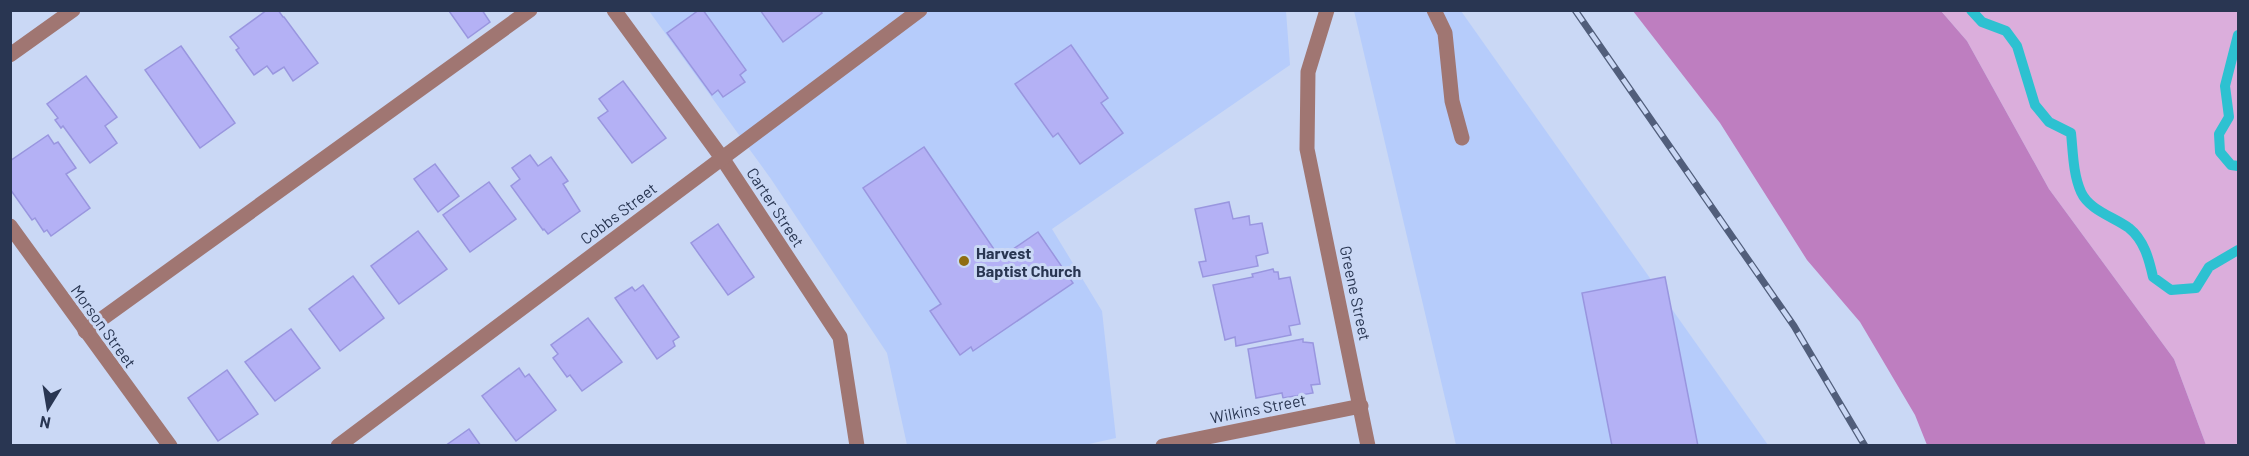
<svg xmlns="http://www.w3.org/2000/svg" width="2249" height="456" font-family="Barlow,sans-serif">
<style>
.built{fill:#b6ccfb}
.green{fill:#dbaedc}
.forest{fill:#be7ec0}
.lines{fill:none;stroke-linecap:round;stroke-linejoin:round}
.stream{stroke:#2dc1d1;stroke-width:10}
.building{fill:#b4b1f5;stroke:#9996df;stroke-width:1.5}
.minor{stroke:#a07672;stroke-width:15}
.rail-casing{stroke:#515e7b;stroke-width:7}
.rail{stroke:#cad8f5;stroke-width:4.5;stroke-dasharray:14;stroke-linecap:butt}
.poi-dot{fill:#8f6d11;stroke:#cad8f5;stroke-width:2}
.labels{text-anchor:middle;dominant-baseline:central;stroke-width:6;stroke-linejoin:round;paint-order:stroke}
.street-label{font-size:16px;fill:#293652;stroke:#cad8f5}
.poi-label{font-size:16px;font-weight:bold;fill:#293652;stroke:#cad8f5;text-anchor:start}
</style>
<rect width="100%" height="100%" fill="#cad8f5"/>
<g class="built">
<path d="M 649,11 L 1286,11 L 1290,65 L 1052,229 L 1102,311 L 1116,438 L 1080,446 L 907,445 L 887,353 L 771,179 Z"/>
<path d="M 1354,11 L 1461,11 L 1768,445 L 1456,445 Z"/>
</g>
<path class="green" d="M 1941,11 L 2238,11 L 2238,445 L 2206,445 L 2174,359 L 2049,189 L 1967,41 Z"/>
<path class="forest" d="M 1633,11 L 1941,11 L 1967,41 L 2049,189 L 2174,359 L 2206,445 L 1927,445 L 1915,415 L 1860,322 L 1807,260 L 1720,123 Z"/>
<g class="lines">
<g class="stream">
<path d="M 1971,10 L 1982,22 L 2006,31 L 2017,46 L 2035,105 L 2049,122 L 2071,133 C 2073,152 2073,174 2081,192 C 2089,210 2114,217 2129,228 C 2144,240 2149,259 2153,277 L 2171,290 L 2196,288 L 2209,267 L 2238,250"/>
<path d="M 2238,35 L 2225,86 L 2229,117 L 2219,134 L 2220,152 L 2231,165 L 2238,166"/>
</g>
</g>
<g class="building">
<path d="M 267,10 L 278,10 L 283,17 L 284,17 L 318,63 L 293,81 L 284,67 L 273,74 L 267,66 L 254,75 L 236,50 L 239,48 L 230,37 Z"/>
<path d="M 482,10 L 490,22 L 468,38 L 449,11 Z"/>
<path d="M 699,10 L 703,10 L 746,70 L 740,75 L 745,82 L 723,97 L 718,90 L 712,95 L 667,33 Z"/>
<path d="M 760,10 L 820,10 L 822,13 L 783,42 Z"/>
<path d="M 1071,45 L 1108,98 L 1101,103 L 1123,133 L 1080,164 L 1058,133 L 1053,137 L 1015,84 Z"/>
<path d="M 181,46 L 235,123 L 200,148 L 145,70 Z"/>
<path d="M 86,76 L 117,117 L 105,126 L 117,143 L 90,163 L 63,126 L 61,128 L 55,120 L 58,118 L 47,104 Z"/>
<path d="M 623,81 L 666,138 L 632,163 L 598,118 L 608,111 L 599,99 Z"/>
<path d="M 48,135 L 54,144 L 58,142 L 76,168 L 66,174 L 90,208 L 51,236 L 47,230 L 44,232 L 35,218 L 32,220 L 10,189 L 10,161 Z"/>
<path d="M 924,147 L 1000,258 L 1038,232 L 1073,283 L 973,351 L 971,347 L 960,355 L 930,311 L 941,304 L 863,188 Z"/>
<path d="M 530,155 L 538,166 L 551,157 L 568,181 L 563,184 L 580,211 L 548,234 L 544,229 L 543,230 L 511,186 L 520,179 L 512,168 Z"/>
<path d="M 435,164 L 459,196 L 438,212 L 414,179 Z"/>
<path d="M 489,182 L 516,219 L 470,252 L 443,215 Z"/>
<path d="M 1229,202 L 1233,219 L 1249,216 L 1250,225 L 1262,223 L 1268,253 L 1256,256 L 1258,266 L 1203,277 L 1199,262 L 1206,261 L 1195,209 Z"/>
<path d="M 718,224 L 754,277 L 728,295 L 691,243 Z"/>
<path d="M 418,231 L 447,269 L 399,304 L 371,266 Z"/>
<path d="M 1273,269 L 1274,272 L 1278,272 L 1279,279 L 1290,277 L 1300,324 L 1289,326 L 1291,335 L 1236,346 L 1235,337 L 1225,340 L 1213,285 L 1253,277 L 1252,274 Z"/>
<path d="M 353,276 L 384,318 L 340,351 L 309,309 Z"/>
<path d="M 1665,277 L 1698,446 L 1612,446 L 1582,293 Z"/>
<path d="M 643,285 L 679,337 L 673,341 L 675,346 L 657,359 L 615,298 L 632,287 L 635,291 Z"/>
<path d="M 588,318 L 622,362 L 582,391 L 570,375 L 567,377 L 553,358 L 558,354 L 551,345 Z"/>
<path d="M 291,329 L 320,368 L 275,401 L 245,362 Z"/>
<path d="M 1303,339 L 1303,342 L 1313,343 L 1320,384 L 1311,385 L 1313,393 L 1283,398 L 1282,393 L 1256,398 L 1248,349 Z"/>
<path d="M 519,368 L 525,377 L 529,374 L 556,410 L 516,441 L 482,396 Z"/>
<path d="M 227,370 L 258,414 L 218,441 L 188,398 Z"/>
<path d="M 469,429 L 481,446 L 445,446 Z"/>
</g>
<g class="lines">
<g class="minor">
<path d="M 614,10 L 722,158 L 840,337 L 857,446"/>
<path d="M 1327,10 L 1308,72 L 1307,149 L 1368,446"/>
<path d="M 1434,10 L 1445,33 L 1452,101 L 1462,138"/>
<path d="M 10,55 L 73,10"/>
<path d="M 10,226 L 170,446"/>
<path d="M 85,331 L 530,10"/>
<path d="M 338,446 L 920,10"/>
<path d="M 1163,446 L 1361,406"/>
</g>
<defs>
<path id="rail" d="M 1575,10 L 1794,326 L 1865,446"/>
</defs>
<use href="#rail" class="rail-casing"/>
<use href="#rail" class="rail"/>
</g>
<circle class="poi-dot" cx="964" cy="261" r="6"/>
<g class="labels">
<g class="street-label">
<text transform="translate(776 207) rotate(57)">Carter Street</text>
<text transform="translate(618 213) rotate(-37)">Cobbs Street</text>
<text transform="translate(1356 293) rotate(78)">Greene Street</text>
<text transform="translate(104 326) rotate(54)">Morson Street</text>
<text transform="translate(1258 408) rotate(-11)">Wilkins Street</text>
</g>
<g class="poi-label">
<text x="976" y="252">Harvest<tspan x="976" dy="18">Baptist Church</tspan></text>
</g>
</g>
<rect width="2249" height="456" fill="none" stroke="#293652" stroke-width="24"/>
<g transform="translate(48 408) rotate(191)" stroke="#cad8f5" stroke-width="4.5" paint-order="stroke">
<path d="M0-4.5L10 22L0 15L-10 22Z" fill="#293652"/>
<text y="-9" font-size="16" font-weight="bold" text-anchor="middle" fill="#293652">N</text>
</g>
</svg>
